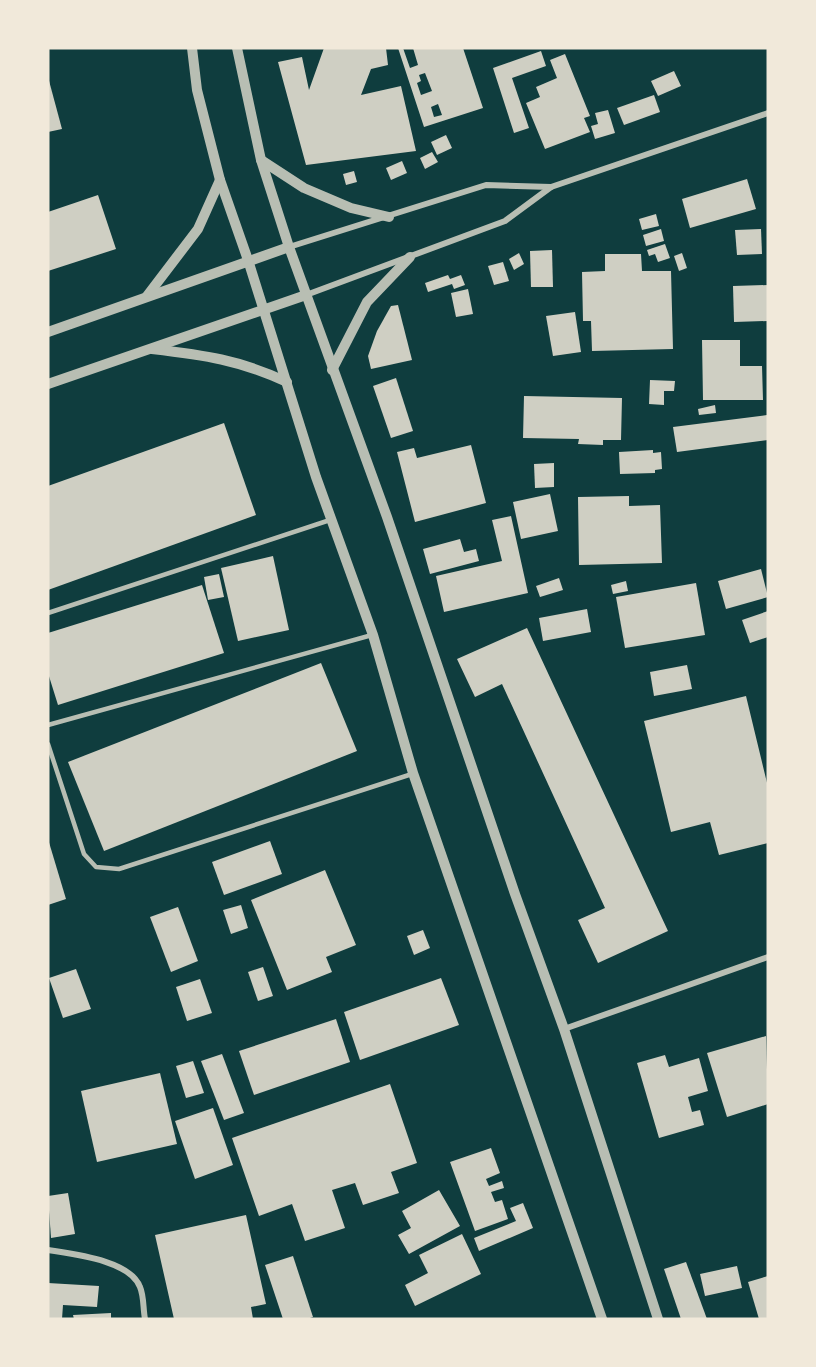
<svg xmlns="http://www.w3.org/2000/svg" width="816" height="1367" font-family="Bitter,serif">
<style>
.building{fill:#cfcfc3;fill-rule:evenodd}
.lines{fill:none;stroke-linecap:round;stroke-linejoin:round}
.service{stroke:#b8beb3;stroke-width:4.5}
.minor{stroke:#b8beb3;stroke-width:6}
.tertiary{stroke:#b8beb3;stroke-width:10}
</style>
<rect width="100%" height="100%" fill="#0f3d3e"/>
<g class="building">
<path d="M 324,48 L 386,48 L 388,65 L 371,69 L 361,95 L 401,86 L 416,151 L 306,165 L 278,62 L 302,57 L 309,90 Z"/>
<path d="M 398,48 L 403,48 L 410,68 L 418,65 L 413,48 L 463,48 L 483,108 L 424,127 ZM 425,73 L 432,91 L 421,95 L 417,83 L 421,81 L 419,75 ZM 438,104 L 442,115 L 434,117 L 431,107 Z"/>
<path d="M 541,51 L 546,66 L 512,78 L 529,128 L 514,133 L 493,68 Z"/>
<path d="M 565,54 L 590,116 L 584,118 L 590,132 L 545,149 L 526,103 L 540,97 L 536,87 L 557,78 L 550,60 Z"/>
<path d="M 674,71 L 681,86 L 658,96 L 651,81 Z"/>
<path d="M 48,77 L 62,129 L 48,132 Z"/>
<path d="M 654,95 L 660,112 L 624,125 L 617,108 Z"/>
<path d="M 608,110 L 615,133 L 595,139 L 591,126 L 598,124 L 595,113 Z"/>
<path d="M 446,135 L 452,148 L 437,155 L 431,142 Z"/>
<path d="M 432,152 L 438,162 L 425,169 L 420,158 Z"/>
<path d="M 402,161 L 407,173 L 391,180 L 386,168 Z"/>
<path d="M 354,171 L 357,182 L 346,185 L 343,174 Z"/>
<path d="M 747,179 L 756,209 L 690,228 L 682,199 Z"/>
<path d="M 98,195 L 116,249 L 48,271 L 48,212 Z"/>
<path d="M 656,214 L 659,226 L 642,230 L 639,219 Z"/>
<path d="M 661,229 L 664,241 L 646,246 L 643,235 Z"/>
<path d="M 761,229 L 762,254 L 737,255 L 735,230 Z"/>
<path d="M 665,244 L 670,258 L 658,262 L 655,254 L 649,256 L 647,250 Z"/>
<path d="M 552,250 L 553,287 L 531,287 L 530,251 Z"/>
<path d="M 519,253 L 524,264 L 514,270 L 509,259 Z"/>
<path d="M 682,253 L 687,268 L 679,271 L 674,256 Z"/>
<path d="M 605,254 L 641,254 L 642,271 L 671,271 L 673,349 L 592,351 L 591,321 L 583,321 L 582,272 L 605,271 Z"/>
<path d="M 503,262 L 509,281 L 494,285 L 488,266 Z"/>
<path d="M 448,275 L 450,279 L 461,275 L 465,285 L 454,289 L 452,284 L 428,292 L 425,283 Z"/>
<path d="M 768,285 L 768,321 L 734,322 L 733,286 Z"/>
<path d="M 468,289 L 473,314 L 456,317 L 451,293 Z"/>
<path d="M 398,305 L 412,360 L 371,369 L 368,356 L 377,331 L 391,306 Z"/>
<path d="M 575,312 L 581,352 L 553,356 L 546,316 Z"/>
<path d="M 702,340 L 740,340 L 740,366 L 762,366 L 763,400 L 703,400 Z"/>
<path d="M 396,378 L 413,431 L 391,438 L 373,386 Z"/>
<path d="M 650,380 L 675,381 L 674,391 L 664,391 L 664,405 L 649,404 Z"/>
<path d="M 524,396 L 622,398 L 621,440 L 603,440 L 603,445 L 578,444 L 579,439 L 523,438 Z"/>
<path d="M 715,405 L 716,413 L 699,415 L 698,409 Z"/>
<path d="M 767,415 L 768,440 L 677,452 L 673,427 Z"/>
<path d="M 224,423 L 256,515 L 48,590 L 48,486 Z"/>
<path d="M 471,445 L 486,503 L 415,522 L 397,452 L 414,448 L 417,458 Z"/>
<path d="M 653,450 L 653,453 L 661,452 L 662,469 L 655,470 L 655,473 L 620,474 L 619,452 Z"/>
<path d="M 554,463 L 554,487 L 535,488 L 534,464 Z"/>
<path d="M 550,494 L 558,531 L 521,539 L 513,502 Z"/>
<path d="M 629,496 L 629,506 L 660,505 L 662,563 L 579,565 L 578,497 Z"/>
<path d="M 511,516 L 528,593 L 444,612 L 436,576 L 502,561 L 492,520 Z"/>
<path d="M 460,539 L 464,552 L 476,549 L 479,561 L 430,574 L 423,549 Z"/>
<path d="M 273,556 L 289,630 L 238,641 L 221,568 Z"/>
<path d="M 761,569 L 768,597 L 726,609 L 718,581 Z"/>
<path d="M 219,574 L 224,597 L 208,600 L 204,577 Z"/>
<path d="M 559,578 L 563,590 L 540,597 L 536,586 Z"/>
<path d="M 626,581 L 628,591 L 613,594 L 611,585 Z"/>
<path d="M 696,583 L 705,635 L 625,648 L 616,597 Z"/>
<path d="M 202,585 L 224,653 L 58,705 L 48,673 L 48,633 Z"/>
<path d="M 587,609 L 591,632 L 543,641 L 539,618 Z"/>
<path d="M 768,611 L 768,637 L 750,643 L 742,620 Z"/>
<path d="M 527,628 L 668,931 L 598,963 L 578,920 L 605,908 L 502,684 L 475,697 L 457,659 Z"/>
<path d="M 321,663 L 357,751 L 104,851 L 68,762 Z"/>
<path d="M 687,665 L 692,689 L 654,696 L 650,672 Z"/>
<path d="M 746,696 L 768,787 L 768,843 L 719,855 L 710,822 L 671,832 L 644,721 Z"/>
<path d="M 48,839 L 66,899 L 48,905 Z"/>
<path d="M 270,841 L 282,874 L 224,895 L 212,862 Z"/>
<path d="M 325,870 L 356,945 L 326,957 L 332,972 L 287,990 L 251,900 Z"/>
<path d="M 241,905 L 248,928 L 231,934 L 223,910 Z"/>
<path d="M 178,907 L 198,961 L 171,972 L 150,917 Z"/>
<path d="M 423,930 L 430,948 L 414,955 L 407,936 Z"/>
<path d="M 263,967 L 273,996 L 258,1001 L 248,972 Z"/>
<path d="M 76,969 L 91,1009 L 63,1018 L 49,978 Z"/>
<path d="M 441,978 L 459,1025 L 360,1060 L 344,1012 Z"/>
<path d="M 200,979 L 212,1013 L 187,1021 L 176,987 Z"/>
<path d="M 336,1019 L 350,1062 L 254,1095 L 239,1051 Z"/>
<path d="M 766,1036 L 768,1104 L 727,1117 L 707,1053 Z"/>
<path d="M 222,1054 L 244,1113 L 224,1120 L 201,1061 Z"/>
<path d="M 665,1055 L 669,1067 L 699,1058 L 708,1091 L 688,1097 L 692,1112 L 700,1110 L 704,1125 L 659,1138 L 637,1063 Z"/>
<path d="M 193,1061 L 204,1093 L 186,1098 L 176,1066 Z"/>
<path d="M 160,1073 L 177,1144 L 97,1162 L 81,1091 Z"/>
<path d="M 390,1084 L 417,1163 L 391,1172 L 399,1193 L 363,1205 L 355,1183 L 332,1190 L 345,1228 L 305,1241 L 292,1204 L 259,1216 L 232,1138 Z"/>
<path d="M 213,1108 L 233,1165 L 195,1179 L 175,1121 Z"/>
<path d="M 491,1148 L 500,1173 L 486,1179 L 489,1186 L 502,1181 L 504,1188 L 491,1192 L 495,1202 L 502,1200 L 508,1219 L 475,1231 L 450,1162 Z"/>
<path d="M 439,1190 L 460,1226 L 409,1254 L 398,1235 L 411,1228 L 402,1211 Z"/>
<path d="M 68,1193 L 75,1234 L 51,1238 L 48,1196 Z"/>
<path d="M 523,1203 L 533,1228 L 479,1251 L 474,1238 L 516,1221 L 510,1208 Z"/>
<path d="M 246,1215 L 266,1304 L 251,1307 L 253,1319 L 174,1319 L 155,1235 Z"/>
<path d="M 462,1234 L 481,1274 L 415,1306 L 405,1285 L 428,1273 L 419,1255 Z"/>
<path d="M 293,1256 L 313,1317 L 307,1319 L 283,1319 L 265,1265 Z"/>
<path d="M 686,1262 L 707,1319 L 681,1319 L 664,1269 Z"/>
<path d="M 737,1266 L 742,1288 L 705,1296 L 700,1274 Z"/>
<path d="M 768,1276 L 768,1319 L 759,1319 L 748,1282 Z"/>
<path d="M 48,1283 L 99,1286 L 97,1307 L 63,1305 L 62,1319 L 48,1319 Z"/>
<path d="M 111,1313 L 111,1319 L 74,1319 L 73,1315 Z"/>
</g>
<g class="lines">
<g class="service">
<path d="M 48,613 L 330,520"/>
<path d="M 48,725 L 372,635"/>
<path d="M 48,744 L 84,854 L 96,867 L 119,869 L 412,774"/>
</g>
<g class="minor">
<path d="M 289,247 L 486,185 L 551,187"/>
<path d="M 306,295 L 505,221 L 551,187 L 768,113"/>
<path d="M 564,1029 L 768,957"/>
<path d="M 48,1250 C 72,1254 130,1260 140,1287 C 144,1296 143,1309 145,1319"/>
</g>
<g class="tertiary">
<path d="M 192,48 L 197,90 L 220,180 L 248,260 L 316,477 L 373,635 L 413,773 L 602,1319"/>
<path d="M 237,48 L 261,160 L 289,247 L 387,517 L 515,894 L 564,1029 L 658,1319"/>
<path d="M 261,160 L 304,188 L 351,208 L 389,217"/>
<path d="M 147,296 L 198,229 L 220,180"/>
<path d="M 48,332 L 289,247"/>
<path d="M 152,349 C 204,355 240,360 287,382"/>
<path d="M 332,370 L 367,302 L 410,257"/>
<path d="M 48,384 L 306,295"/>
</g>
</g>
<rect width="816" height="1367" fill="none" stroke="#f1e9da" stroke-width="99"/>
</svg>
